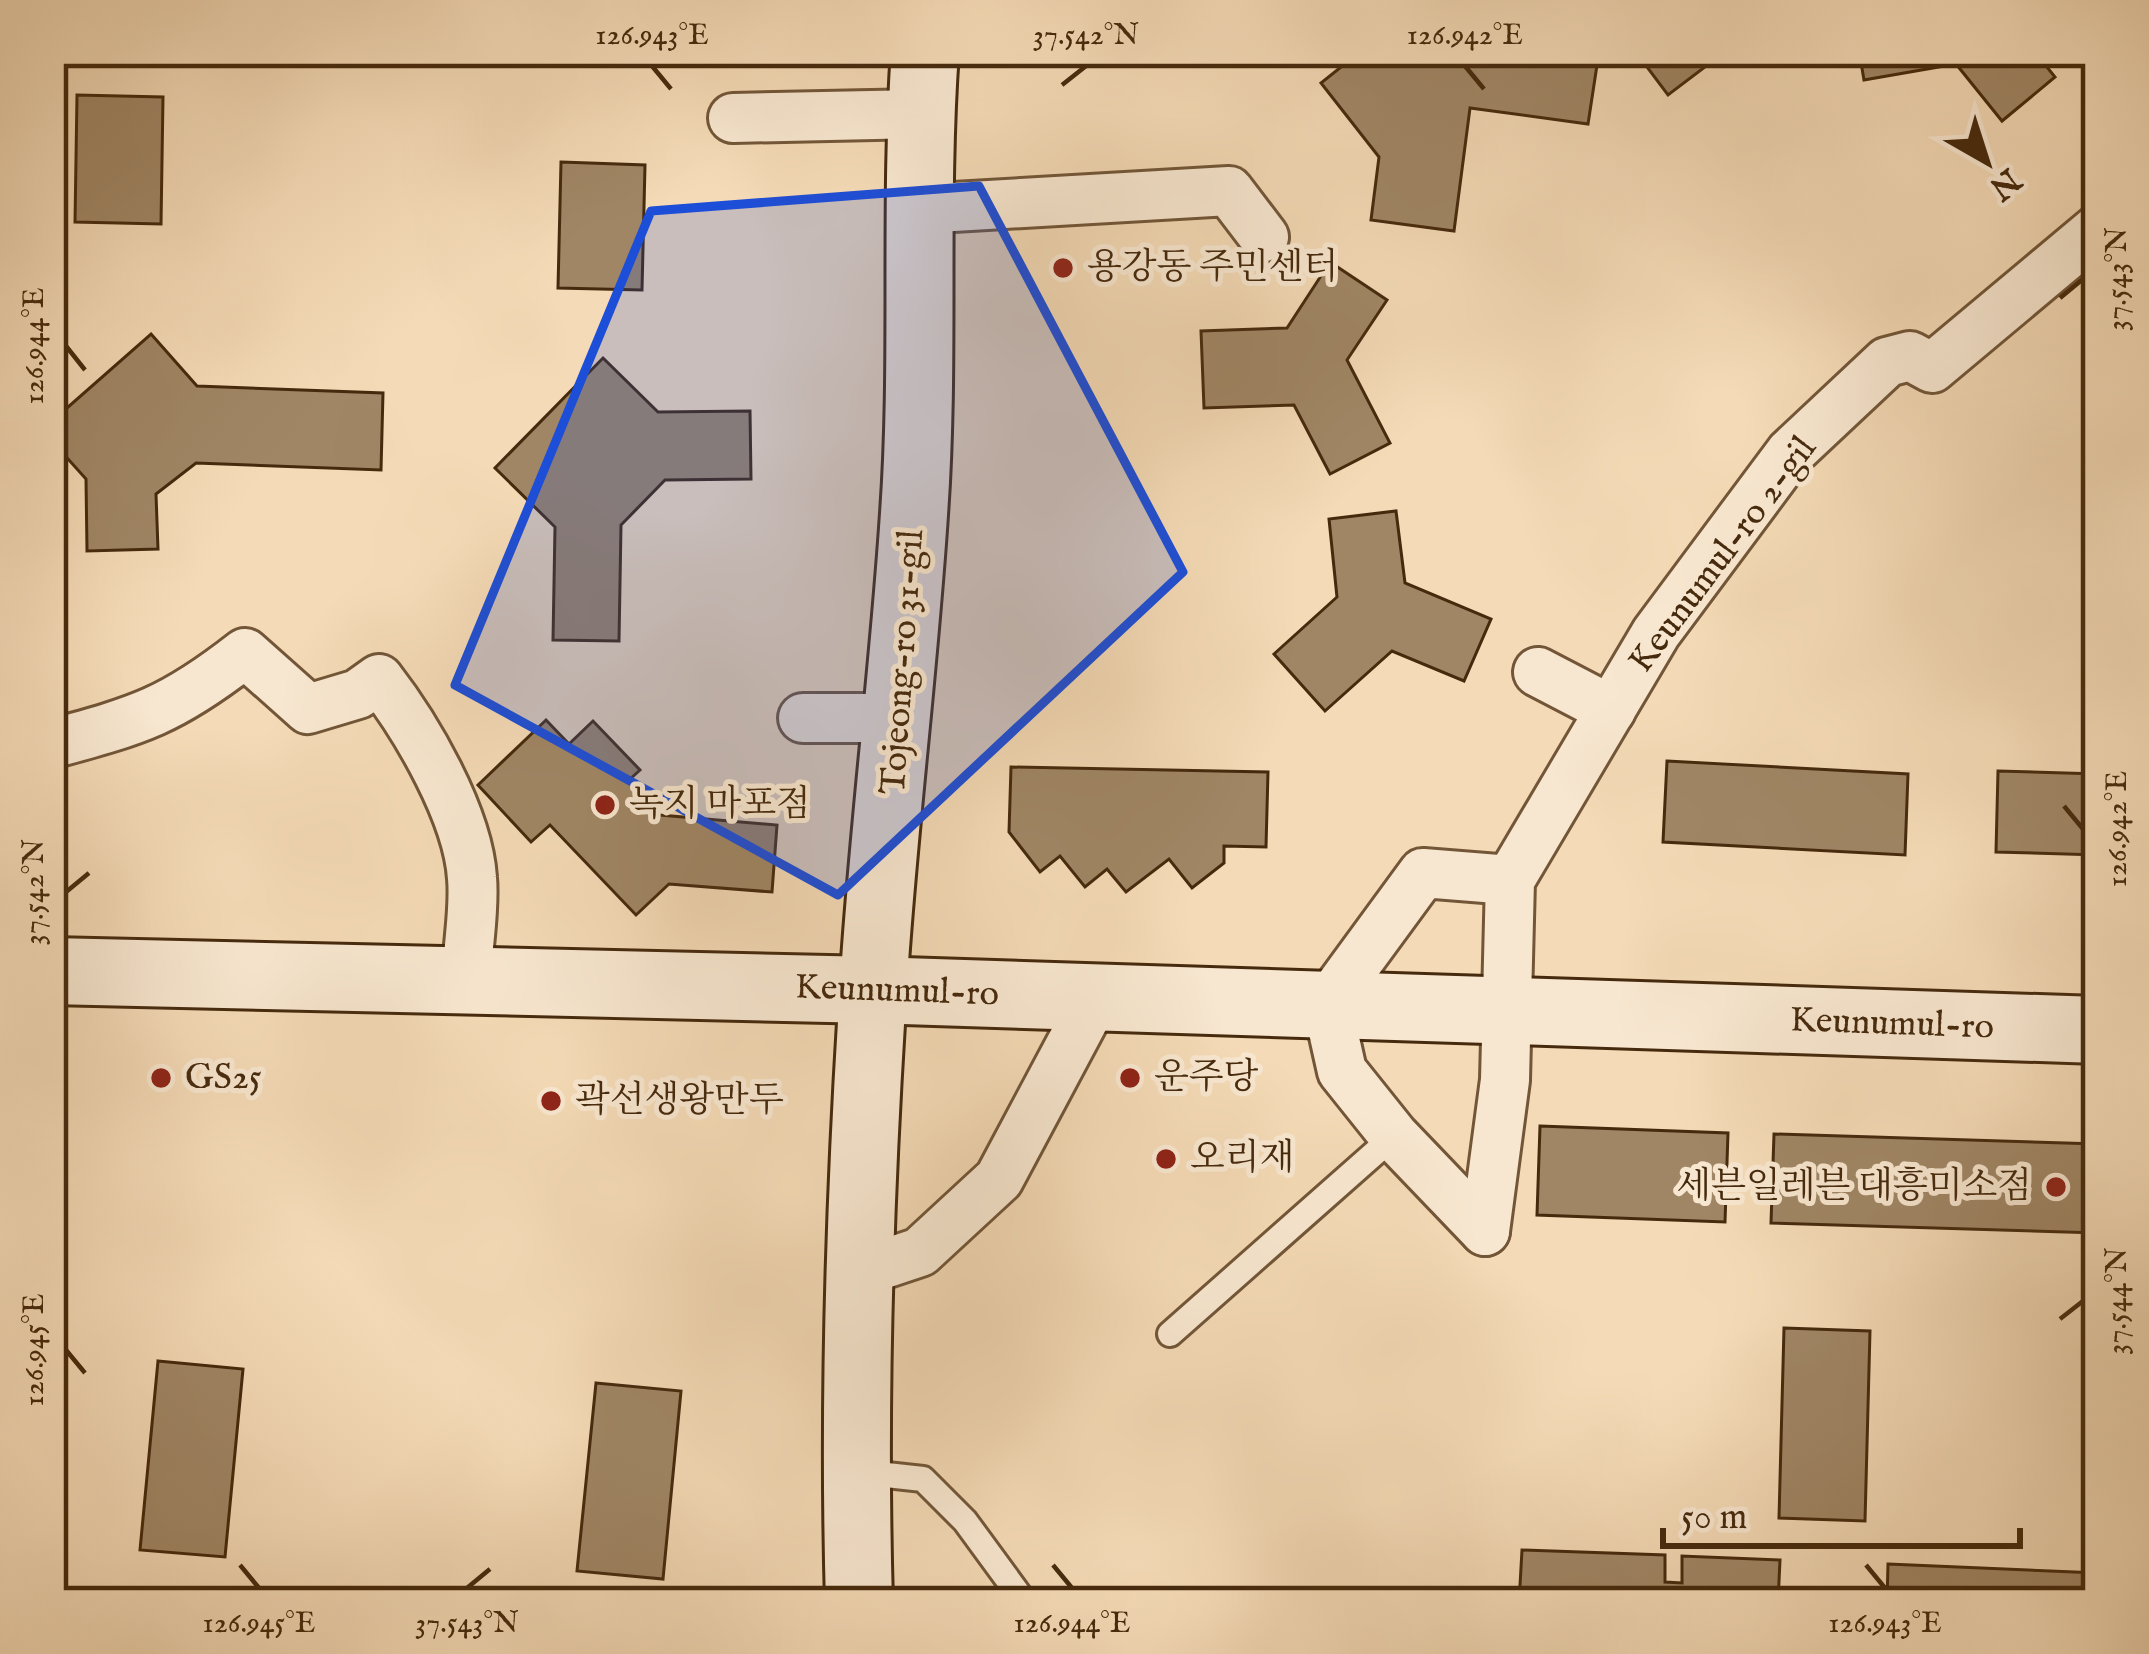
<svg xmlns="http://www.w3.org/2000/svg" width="2149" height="1654" font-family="'IM FELL English','Noto Serif KR',serif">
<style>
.building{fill:#a08665;stroke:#462a0d;stroke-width:3}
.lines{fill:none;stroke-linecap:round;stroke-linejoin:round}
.lane-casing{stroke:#725637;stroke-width:30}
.street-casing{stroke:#725637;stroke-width:54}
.secondary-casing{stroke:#462a0d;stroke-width:72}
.lane{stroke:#f8e7d0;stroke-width:24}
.street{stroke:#f8e7d0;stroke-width:48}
.secondary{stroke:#f8e7d0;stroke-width:66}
.marked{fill:#1d4ed8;fill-opacity:0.2;stroke:#1d4ed8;stroke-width:9;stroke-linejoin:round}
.ticks{fill:none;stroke:#462a0d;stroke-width:4.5}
.poi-dot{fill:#8f2418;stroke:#f8e7d0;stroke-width:4.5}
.labels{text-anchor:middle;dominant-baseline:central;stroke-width:10;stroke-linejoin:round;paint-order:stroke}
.poi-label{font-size:36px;fill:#462a0d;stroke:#f8e7d0;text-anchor:start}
.street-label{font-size:36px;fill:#462a0d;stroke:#f8e7d0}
.neatline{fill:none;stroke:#462a0d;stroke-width:4.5}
.ticks-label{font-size:30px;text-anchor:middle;fill:#462a0d}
</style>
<rect width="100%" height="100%" fill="#f4dab6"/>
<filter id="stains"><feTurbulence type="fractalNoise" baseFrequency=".00167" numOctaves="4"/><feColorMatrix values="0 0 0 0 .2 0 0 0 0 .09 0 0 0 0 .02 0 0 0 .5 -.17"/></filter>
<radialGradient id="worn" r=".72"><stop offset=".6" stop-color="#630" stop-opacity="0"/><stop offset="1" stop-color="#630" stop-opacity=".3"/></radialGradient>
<g class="building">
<path d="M 1361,51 L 1599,52 L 1588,124 L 1470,108 L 1454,231 L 1371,220 L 1379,157 L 1321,83 Z"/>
<path d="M 1635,51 L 1726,51 L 1668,95 Z"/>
<path d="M 1859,51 L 2034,51 L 2055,77 L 2002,121 L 1956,64 L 1864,80 Z"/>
<path d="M 77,95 L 163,97 L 161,224 L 75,222 Z"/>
<path d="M 561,162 L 645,165 L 642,290 L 558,288 Z"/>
<path d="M 1330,262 L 1387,300 L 1347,360 L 1390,443 L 1330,474 L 1294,405 L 1204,408 L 1201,331 L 1287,328 Z"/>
<path d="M 151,334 L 197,386 L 383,393 L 381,470 L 196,463 L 156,494 L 158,549 L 87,551 L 86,479 L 51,440 L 51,422 Z"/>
<path d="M 603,358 L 658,412 L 750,411 L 751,479 L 665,480 L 621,525 L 619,641 L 553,640 L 555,527 L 495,468 Z"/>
<path d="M 1396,511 L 1405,583 L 1491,619 L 1464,681 L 1392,651 L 1325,711 L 1274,654 L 1337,597 L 1329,519 Z"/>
<path d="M 546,720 L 569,744 L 593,721 L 640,770 L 628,781 L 660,815 L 777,825 L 772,892 L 669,884 L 636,915 L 550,825 L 531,842 L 478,785 Z"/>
<path d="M 1667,761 L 1908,774 L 1905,855 L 1663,842 Z"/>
<path d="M 1011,767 L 1268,772 L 1266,847 L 1224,846 L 1224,863 L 1192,888 L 1169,859 L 1126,892 L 1107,869 L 1085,887 L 1060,856 L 1040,872 L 1009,832 Z"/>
<path d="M 1998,771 L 2098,774 L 2098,855 L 1996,852 Z"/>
<path d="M 1540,1126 L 1728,1133 L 1725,1222 L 1537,1215 Z"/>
<path d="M 1774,1134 L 2098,1144 L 2098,1233 L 1771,1223 Z"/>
<path d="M 1784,1328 L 1870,1331 L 1865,1521 L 1779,1518 Z"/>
<path d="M 158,1361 L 243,1369 L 225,1557 L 140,1550 Z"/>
<path d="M 596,1383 L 681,1391 L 663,1579 L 577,1571 Z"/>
<path d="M 1522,1550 L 1665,1555 L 1665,1582 L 1682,1583 L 1682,1556 L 1780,1560 L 1778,1603 L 1519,1603 Z"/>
<path d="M 1888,1564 L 2098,1573 L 2098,1603 L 1887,1603 Z"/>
</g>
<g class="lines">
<defs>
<g id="lane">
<path d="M 1170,1334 L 1394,1136"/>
<path d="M 859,1472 L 923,1479 L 965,1521 L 1025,1603"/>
</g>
<g id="street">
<path d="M 733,118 L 920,114"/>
<path d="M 919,209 L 1229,191 L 1264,237"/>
<path d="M 1538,672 L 1611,710"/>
<path d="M 803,718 L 899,718"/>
<path d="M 51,744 C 140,720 171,711 245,653 L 308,709 L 358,694 L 379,679 C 417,728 468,815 472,878 C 475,911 467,947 467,980"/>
<path d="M 1485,1231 L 1505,1080 L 1510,880 L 1656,633 L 1790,453 L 1887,362 L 1910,356 L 1932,368 L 2098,229"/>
<path d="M 1485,1231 L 1394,1136 L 1342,1071 L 1327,1004 L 1423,873 L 1510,880"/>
<path d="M 860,1272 L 920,1252 L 999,1179 L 1096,997"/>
</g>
<g id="secondary">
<path d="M 51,971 L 873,990 L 2098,1030"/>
<path d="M 859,1603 C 853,1394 860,1185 874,976 C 884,822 904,668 914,514 C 925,360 914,205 925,51"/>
</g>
</defs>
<use href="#lane" class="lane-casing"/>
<use href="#street" class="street-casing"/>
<use href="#secondary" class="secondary-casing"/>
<use href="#lane" class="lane"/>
<use href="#street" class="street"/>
<use href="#secondary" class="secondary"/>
</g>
<path class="marked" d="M 979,186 L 1183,572 L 838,895 L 455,685 L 651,211 Z"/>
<path class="ticks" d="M 652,66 L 671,89M 1465,66 L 1484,89M 1062,85 L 1086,66M 2060,298 L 2083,279M 66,346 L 85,370M 2064,806 L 2083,829M 66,892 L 89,873M 2060,1319 L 2083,1301M 66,1350 L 85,1373M 240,1565 L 259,1588M 1053,1565 L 1072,1588M 1866,1565 L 1885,1588M 467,1588 L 490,1569"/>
<g class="poi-dot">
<circle cx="1063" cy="268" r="12"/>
<circle cx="605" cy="805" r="12"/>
<circle cx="161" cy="1078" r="12"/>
<circle cx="1130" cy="1078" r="12"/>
<circle cx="551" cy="1101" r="12"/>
<circle cx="1166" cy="1159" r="12"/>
<circle cx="2056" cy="1187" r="12"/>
</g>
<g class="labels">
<g class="poi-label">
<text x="1087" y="268">용강동 주민센터</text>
<text x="629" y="805">녹지 마포점</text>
<text x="185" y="1078">GS25</text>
<text x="1154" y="1078">운주당</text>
<text x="575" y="1101">곽선생왕만두</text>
<text x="1190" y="1159">오리재</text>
<text x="2032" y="1187" text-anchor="end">세븐일레븐 대흥미소점</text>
</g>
<g class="street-label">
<text transform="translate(1723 555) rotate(-53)">Keunumul-ro 2-gil</text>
<text transform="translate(903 662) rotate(-86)">Tojeong-ro 31-gil</text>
<text transform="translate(897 991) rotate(2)">Keunumul-ro</text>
<text transform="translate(1892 1024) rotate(2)">Keunumul-ro</text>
</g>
</g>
<rect width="2149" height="1654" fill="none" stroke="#f4dab6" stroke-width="132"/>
<g transform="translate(1987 162) rotate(141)" stroke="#f8e7d0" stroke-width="9" paint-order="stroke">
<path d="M0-9L21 45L0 30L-21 45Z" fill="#462a0d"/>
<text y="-18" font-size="33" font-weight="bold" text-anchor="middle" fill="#462a0d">N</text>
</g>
<path d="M1663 1528v18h357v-18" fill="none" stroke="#462a0d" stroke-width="6"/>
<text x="1681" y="1528" font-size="36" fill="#462a0d" stroke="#f8e7d0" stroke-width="9" paint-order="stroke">50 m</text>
<rect x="66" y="66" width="2017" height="1522" class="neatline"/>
<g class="ticks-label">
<text x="652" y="44">126.943°E</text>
<text x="1086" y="44">37.542°N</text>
<text x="1465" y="44">126.942°E</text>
<text transform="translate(2116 279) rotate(-90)" y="10">37.543°N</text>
<text transform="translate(33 346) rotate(-90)" y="10">126.944°E</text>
<text transform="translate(2116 829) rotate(-90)" y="10">126.942°E</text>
<text transform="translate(33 892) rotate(-90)" y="10">37.542°N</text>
<text transform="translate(2116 1301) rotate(-90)" y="10">37.544°N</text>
<text transform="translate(33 1350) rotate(-90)" y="10">126.945°E</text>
<text x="259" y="1632">126.945°E</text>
<text x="467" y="1632">37.543°N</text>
<text x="1072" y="1632">126.944°E</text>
<text x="1885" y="1632">126.943°E</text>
</g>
<rect width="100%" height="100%" filter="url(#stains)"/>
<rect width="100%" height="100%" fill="url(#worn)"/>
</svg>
